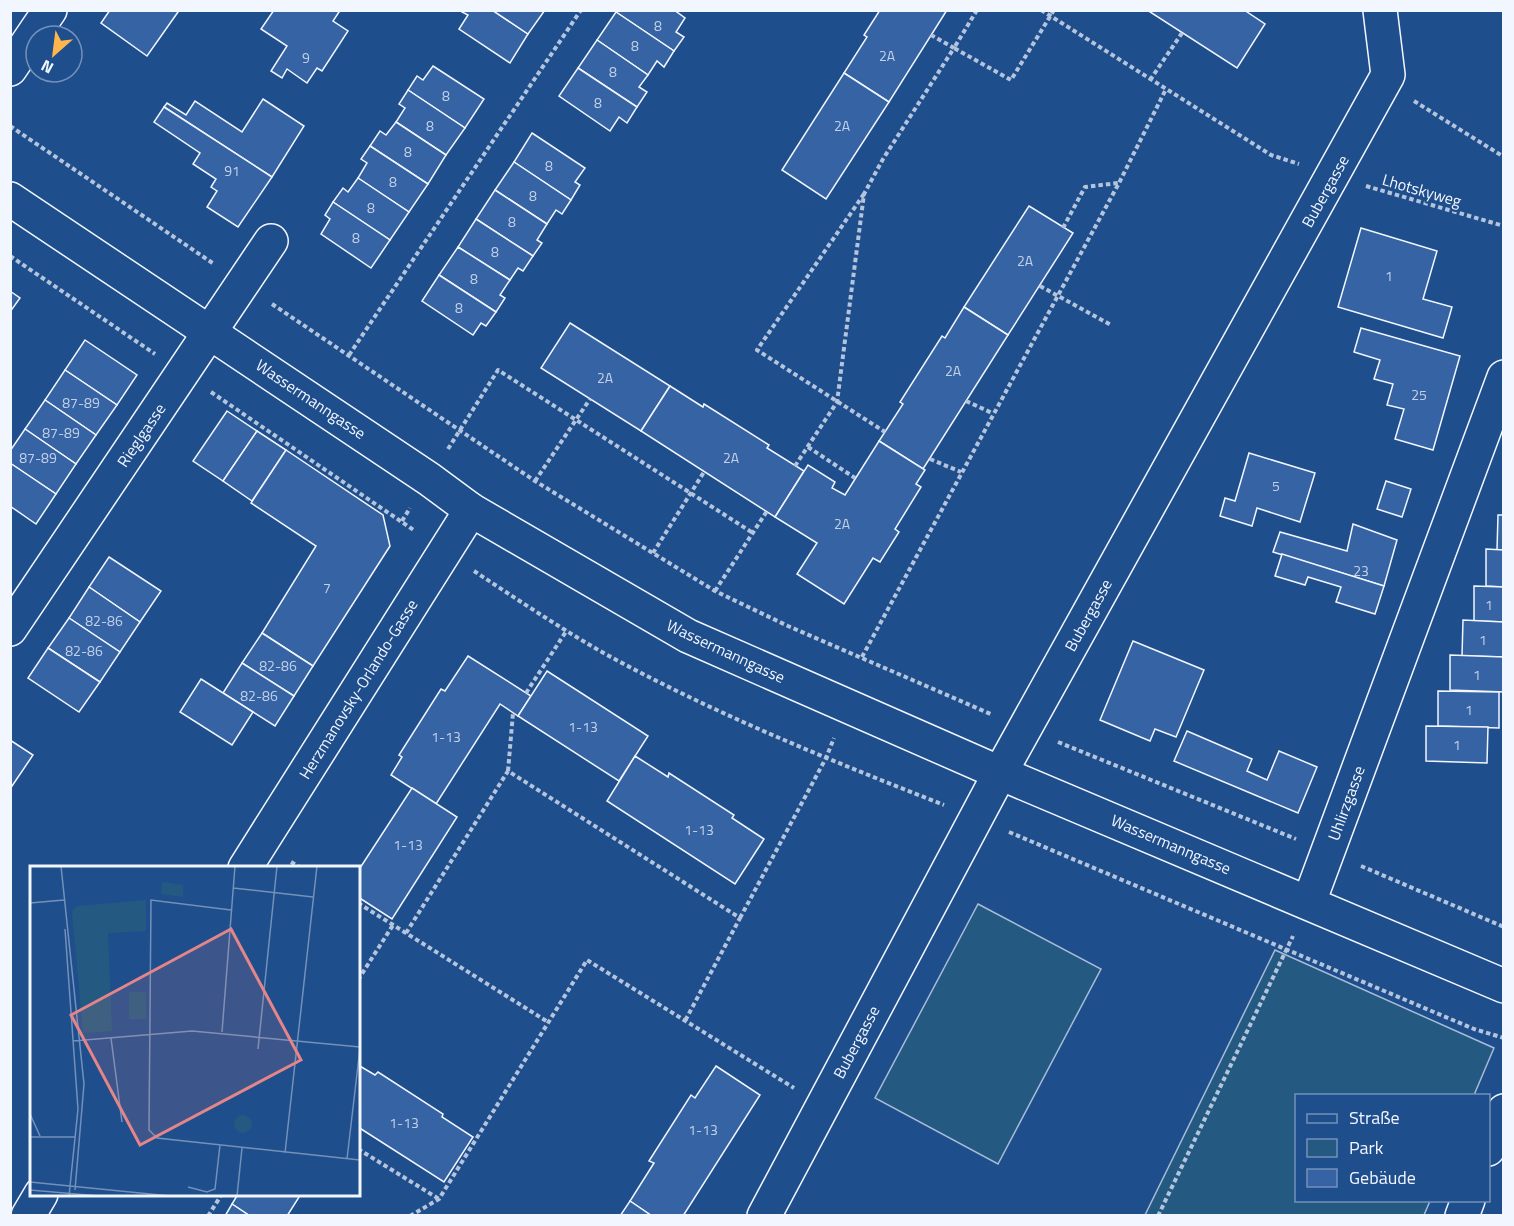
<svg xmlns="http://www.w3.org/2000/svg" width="1514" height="1226" font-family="'Titillium Web',sans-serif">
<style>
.green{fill:#245a82;stroke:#a8bbd7;stroke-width:1.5}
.building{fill:#3563a3;stroke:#f2f6ff;stroke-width:1.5}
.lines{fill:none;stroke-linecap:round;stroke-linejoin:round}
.minor-casing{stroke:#f2f6ff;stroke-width:36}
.path{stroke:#b3c4dc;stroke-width:4;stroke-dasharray:4.5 3;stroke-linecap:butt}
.minor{stroke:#1f4e8c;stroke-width:33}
.labels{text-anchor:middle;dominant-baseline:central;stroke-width:4.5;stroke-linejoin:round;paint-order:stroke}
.number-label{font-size:14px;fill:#c3d1e8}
.street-label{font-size:16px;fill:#f2f6ff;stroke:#1f4e8c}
.inset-road{fill:none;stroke:#7391ba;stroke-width:1.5}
.view{fill:#e38589;fill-opacity:0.15;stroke:#e38589;stroke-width:3}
.inset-edge{fill:none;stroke:#f2f6ff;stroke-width:3}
</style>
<rect width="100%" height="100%" fill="#1f4e8c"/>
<g class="green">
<path d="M 978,904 L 1101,969 L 998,1164 L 875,1098 Z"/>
<path d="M 1275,950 L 1494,1048 L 1474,1095 L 1296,1096 L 1296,1200 L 1430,1201 L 1424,1215 L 1145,1215 Z"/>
</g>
<g class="building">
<path d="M 110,10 L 176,10 L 178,12 L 147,56 L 101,23 Z"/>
<path d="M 274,10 L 335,10 L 339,12 L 333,21 L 348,31 L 322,71 L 317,68 L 307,83 L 287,69 L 282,78 L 271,71 L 287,46 L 261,29 Z"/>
<path d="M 463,10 L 492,10 L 528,34 L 510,63 L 459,29 L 468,15 L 462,12 Z"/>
<path d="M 492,10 L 545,10 L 528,34 Z"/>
<path d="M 616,10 L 674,10 L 685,18 L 676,32 L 684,37 L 674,51 L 616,12 Z"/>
<path d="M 880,10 L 947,10 L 889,102 L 844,73 L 867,37 L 864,35 Z"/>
<path d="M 1147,10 L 1244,10 L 1265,24 L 1237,68 Z"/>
<path d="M 616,12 L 674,51 L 664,67 L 657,61 L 648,75 L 597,40 Z"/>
<path d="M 597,40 L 648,75 L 639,87 L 647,92 L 637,107 L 578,68 Z"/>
<path d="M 433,66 L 484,99 L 465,128 L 408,90 L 417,76 L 423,80 Z"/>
<path d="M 578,68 L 637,107 L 627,123 L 619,117 L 610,131 L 559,96 Z"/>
<path d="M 844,73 L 889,102 L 826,199 L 782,170 Z"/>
<path d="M 408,90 L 465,128 L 446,155 L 396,122 L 405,108 L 399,104 Z"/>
<path d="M 263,99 L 304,126 L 272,177 L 164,107 L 167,103 L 186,115 L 195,101 L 242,132 Z"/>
<path d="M 164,107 L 272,177 L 238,227 L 207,207 L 217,191 L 211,187 L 216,179 L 193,164 L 200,153 L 154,122 Z"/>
<path d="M 396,122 L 446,155 L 428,184 L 370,146 L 380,131 L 386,135 Z"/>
<path d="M 532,133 L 585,168 L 575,182 L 580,185 L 571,200 L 514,162 Z"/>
<path d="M 370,146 L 428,184 L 409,212 L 358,178 L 367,163 L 361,159 Z"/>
<path d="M 514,162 L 571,200 L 562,214 L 556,210 L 547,224 L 495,190 Z"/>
<path d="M 358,178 L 409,212 L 390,240 L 333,202 L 343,188 L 348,192 Z"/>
<path d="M 495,190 L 547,224 L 537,240 L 542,243 L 533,256 L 476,219 Z"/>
<path d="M 333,202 L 390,240 L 371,268 L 321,234 L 330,219 L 325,215 Z"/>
<path d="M 1029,206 L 1073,233 L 1008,335 L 964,307 Z"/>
<path d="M 476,219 L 533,256 L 523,271 L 518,268 L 510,280 L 458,247 Z"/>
<path d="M 1361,228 L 1437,251 L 1423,299 L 1452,307 L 1443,338 L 1338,307 Z"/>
<path d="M 458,247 L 510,280 L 500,295 L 505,298 L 496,312 L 439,275 Z"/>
<path d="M 439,275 L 496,312 L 486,326 L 481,323 L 473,335 L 422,301 Z"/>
<path d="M 10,291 L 20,298 L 10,312 Z"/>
<path d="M 964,307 L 1008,335 L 923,469 L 879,441 L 903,404 L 900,402 L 942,336 L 945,338 Z"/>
<path d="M 570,323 L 670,386 L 641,431 L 541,368 Z"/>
<path d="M 1361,328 L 1460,356 L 1433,450 L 1395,439 L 1404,409 L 1387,405 L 1393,384 L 1374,379 L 1380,360 L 1354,352 Z"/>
<path d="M 85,340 L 137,375 L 117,405 L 65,370 Z"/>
<path d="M 65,370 L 117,405 L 96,435 L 45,400 Z"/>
<path d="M 670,386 L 703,407 L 704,404 L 769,445 L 767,448 L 804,471 L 775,517 L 641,431 Z"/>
<path d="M 45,400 L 96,435 L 76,464 L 25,429 Z"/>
<path d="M 227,411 L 257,431 L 223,481 L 193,461 Z"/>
<path d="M 25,429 L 76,464 L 56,494 L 10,463 L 10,451 Z"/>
<path d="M 257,431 L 286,450 L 252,501 L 223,481 Z"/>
<path d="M 879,441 L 925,470 L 916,484 L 921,487 L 895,529 L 899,532 L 880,562 L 873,558 L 844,604 L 797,574 L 817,543 L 775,517 L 808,465 L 835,482 L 832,488 L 845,495 Z"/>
<path d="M 286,450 L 383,515 L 390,546 L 313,666 L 262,633 L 316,546 L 251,503 Z"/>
<path d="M 1249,453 L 1315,473 L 1300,522 L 1257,508 L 1252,526 L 1220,516 L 1225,498 L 1235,501 Z"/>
<path d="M 10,463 L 56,494 L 36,524 L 10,506 Z"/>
<path d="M 1386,481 L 1411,489 L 1402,517 L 1377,509 Z"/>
<path d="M 1498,515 L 1504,515 L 1504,550 L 1497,550 Z"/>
<path d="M 1353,524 L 1397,540 L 1384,586 L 1273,552 L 1280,532 L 1347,551 Z"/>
<path d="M 1486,549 L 1504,550 L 1504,587 L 1486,586 Z"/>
<path d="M 1282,554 L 1384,586 L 1375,614 L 1336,602 L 1341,587 L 1308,577 L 1305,585 L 1275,576 Z"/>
<path d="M 109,557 L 161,591 L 140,622 L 89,587 Z"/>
<path d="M 1474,586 L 1504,587 L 1504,622 L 1474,621 Z"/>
<path d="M 89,587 L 140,622 L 120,652 L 69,618 Z"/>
<path d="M 69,618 L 120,652 L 100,682 L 48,648 Z"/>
<path d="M 1463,620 L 1504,622 L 1504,657 L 1462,656 Z"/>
<path d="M 262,633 L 313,666 L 294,696 L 242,663 Z"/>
<path d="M 1133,641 L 1204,670 L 1176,737 L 1155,729 L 1150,741 L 1100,720 Z"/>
<path d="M 48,648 L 100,682 L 79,712 L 28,678 Z"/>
<path d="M 1450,655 L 1504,657 L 1504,692 L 1450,690 Z"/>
<path d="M 468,656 L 531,696 L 518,716 L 500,704 L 436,804 L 391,775 L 402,757 L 399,755 L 441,689 L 445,691 Z"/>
<path d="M 242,663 L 294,696 L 275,726 L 223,693 Z"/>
<path d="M 547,671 L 648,736 L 619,781 L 518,716 Z"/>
<path d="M 201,679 L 253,712 L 232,745 L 180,712 Z"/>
<path d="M 1438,691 L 1499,692 L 1499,728 L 1438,726 Z"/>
<path d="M 1426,726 L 1488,727 L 1487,763 L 1426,761 Z"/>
<path d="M 1187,731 L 1252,759 L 1247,771 L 1267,780 L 1279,751 L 1317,767 L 1298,813 L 1174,761 Z"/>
<path d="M 10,740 L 33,755 L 10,789 Z"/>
<path d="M 635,756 L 668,777 L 669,773 L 734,815 L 732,818 L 764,839 L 735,884 L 607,801 Z"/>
<path d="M 412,788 L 457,817 L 392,919 L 358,897 L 358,871 Z"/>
<path d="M 358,1065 L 375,1075 L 378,1072 L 443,1114 L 442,1117 L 473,1137 L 444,1182 L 358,1127 Z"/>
<path d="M 716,1066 L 760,1095 L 683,1216 L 652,1216 L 630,1201 L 654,1163 L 649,1161 L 691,1095 L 695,1098 Z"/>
<path d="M 238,1194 L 301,1194 L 287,1216 L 250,1216 L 232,1204 Z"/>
<path d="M 630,1201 L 652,1216 L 620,1216 Z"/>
<path d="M 232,1204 L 250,1216 L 225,1216 Z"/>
</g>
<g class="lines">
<defs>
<g id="minor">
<path d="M 10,69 L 50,10"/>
<path d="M 10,199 L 429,479 L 471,510 L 688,636 L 1000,773 L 1504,986"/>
<path d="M 10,629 L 271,241"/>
<path d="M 245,868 L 471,510"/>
<path d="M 1309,902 L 1504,377"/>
<path d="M 1488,1149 L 1504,1111"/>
<path d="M 28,1216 L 41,1194"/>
<path d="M 764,1216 L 1000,773 L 1388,75 L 1380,10"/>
<path d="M 1462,1216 L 1468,1200"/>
</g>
</defs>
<use href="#minor" class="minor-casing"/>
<g class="path">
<path d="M 977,10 L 954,48 L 1011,80 L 1054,10"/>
<path d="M 1041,10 L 1271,155 L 1299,164"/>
<path d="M 1150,80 L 1182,33"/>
<path d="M 1414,101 L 1504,157"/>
<path d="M 10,126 L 214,264"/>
<path d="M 1366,186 L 1504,226"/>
<path d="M 864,194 L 757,350 L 885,432"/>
<path d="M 1063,228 L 1085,187 L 1118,183"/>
<path d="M 10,256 L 155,354"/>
<path d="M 1040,286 L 1111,325"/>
<path d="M 272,304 L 535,481 L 715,591 L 788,626 L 993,715"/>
<path d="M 349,355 L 581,10"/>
<path d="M 211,392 L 415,531"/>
<path d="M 966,401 L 992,413"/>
<path d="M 808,447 L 855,478"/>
<path d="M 448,449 L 498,370 L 753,533"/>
<path d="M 930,459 L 961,472"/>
<path d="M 795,466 L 837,402 L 864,194 L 883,159 L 954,48 L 931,35"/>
<path d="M 535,481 L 590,399"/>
<path d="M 402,521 L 410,508"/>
<path d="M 653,553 L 704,472"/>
<path d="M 474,571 C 515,598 557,626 600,651 C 710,712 827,759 944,805"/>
<path d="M 715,591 L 767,511"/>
<path d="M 862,657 L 1119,183 L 1166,89"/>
<path d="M 526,693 L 567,630"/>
<path d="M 1058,742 L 1296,839"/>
<path d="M 508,771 L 513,713"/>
<path d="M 1009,832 L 1474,1029 L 1504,1038"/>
<path d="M 291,862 L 301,868"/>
<path d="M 1361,866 L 1504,927"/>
<path d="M 358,903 L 548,1022"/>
<path d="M 740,918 L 826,758 L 834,738"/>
<path d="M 406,933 L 508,771 L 740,918 L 685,1021"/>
<path d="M 358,980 L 393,925"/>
<path d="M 358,1149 L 439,1199"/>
<path d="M 208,1216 L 222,1194"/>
<path d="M 410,1216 L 439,1199 L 587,960 L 794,1088"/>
<path d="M 1158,1216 L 1293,936"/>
</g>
<use href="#minor" class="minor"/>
</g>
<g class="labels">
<g class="number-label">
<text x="658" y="25">8</text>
<text x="635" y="45">8</text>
<text x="887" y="55">2A</text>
<text x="306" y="57">9</text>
<text x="613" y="71">8</text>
<text x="446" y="95">8</text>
<text x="598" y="102">8</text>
<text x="430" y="125">8</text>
<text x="842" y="125">2A</text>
<text x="408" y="151">8</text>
<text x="549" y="165">8</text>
<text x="232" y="170">91</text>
<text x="393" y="181">8</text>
<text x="533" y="195">8</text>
<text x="371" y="207">8</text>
<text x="512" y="221">8</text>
<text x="356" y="237">8</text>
<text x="495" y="251">8</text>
<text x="1025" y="260">2A</text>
<text x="1389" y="275">1</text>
<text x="474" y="278">8</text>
<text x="459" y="307">8</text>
<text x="953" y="370">2A</text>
<text x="605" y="377">2A</text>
<text x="1419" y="394">25</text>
<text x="81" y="402">87-89</text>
<text x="61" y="432">87-89</text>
<text x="38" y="457">87-89</text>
<text x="731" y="457">2A</text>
<text x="1276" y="485">5</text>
<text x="842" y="523">2A</text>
<text x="1361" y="570">23</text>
<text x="327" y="587">7</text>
<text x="1489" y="604">1</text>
<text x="104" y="620">82-86</text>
<text x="1483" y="639">1</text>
<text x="84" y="650">82-86</text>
<text x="278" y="665">82-86</text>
<text x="1477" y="674">1</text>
<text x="259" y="695">82-86</text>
<text x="1469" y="709">1</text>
<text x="583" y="726">1-13</text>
<text x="446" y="736">1-13</text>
<text x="1457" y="744">1</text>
<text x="699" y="829">1-13</text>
<text x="408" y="844">1-13</text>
<text x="404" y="1122">1-13</text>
<text x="703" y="1129">1-13</text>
</g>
<g class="street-label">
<text transform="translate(1422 190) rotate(16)">Lhotskyweg</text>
<text transform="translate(1325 191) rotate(-61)">Bubergasse</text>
<text transform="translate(311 399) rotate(34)">Wassermanngasse</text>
<text transform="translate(141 435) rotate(-56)">Rieglgasse</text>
<text transform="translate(1088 615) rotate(-61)">Bubergasse</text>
<text transform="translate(726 651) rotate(25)">Wassermanngasse</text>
<text transform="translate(358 689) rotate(-58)">Herzmanovsky-Orlando-Gasse</text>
<text transform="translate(1346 803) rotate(-70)">Uhlirzgasse</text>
<text transform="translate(1171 844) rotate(23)">Wassermanngasse</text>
<text transform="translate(856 1042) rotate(-62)">Bubergasse</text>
</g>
</g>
<g transform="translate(30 866)">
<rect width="330" height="330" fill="#1f4e8c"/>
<path d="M 132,16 L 153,19 L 153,31 L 131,28 ZM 116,34 L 116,65 L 78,67 L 82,165 L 53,167 L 42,45 L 47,40 ZM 99,126 L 116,126 L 116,153 L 99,153 ZM204 258a9 9 0 1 1 18 0a9 9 0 1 1-18 0Z" fill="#245a82"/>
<path class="inset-road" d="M 31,0 L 54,218 L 45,324M 203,22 L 283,31M 0,37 L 34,34M 201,44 L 121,34 L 119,264 L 127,272 L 330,294M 35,63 L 48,243 L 39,330M 192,166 L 205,0M 81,172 L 92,256M 43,175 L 162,165 L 330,181M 228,183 L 247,0M 0,248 L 10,270M 0,271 L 45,271M 255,287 L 287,0M 317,293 L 330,182M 0,316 L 140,330M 158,321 L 177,326 L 185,323 L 190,279M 0,324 L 69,330M 207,330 L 212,282"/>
<path class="view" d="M 201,63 L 271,194 L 110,279 L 41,149 Z"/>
<rect width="330" height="330" class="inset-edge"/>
</g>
<rect width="1514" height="1226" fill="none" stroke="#f2f6ff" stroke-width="24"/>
<rect x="1295" y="1094" width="195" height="108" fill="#1f4e8c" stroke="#7391ba" stroke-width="1.5"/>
<rect x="1307" y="1114" width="30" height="9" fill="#1f4e8c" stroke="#7391ba" stroke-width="1.5"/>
<text x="1349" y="1124" font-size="18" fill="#f2f6ff">Straße</text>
<rect x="1307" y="1139" width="30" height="18" fill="#245a82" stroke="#7391ba" stroke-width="1.5"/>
<text x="1349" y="1154" font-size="18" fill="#f2f6ff">Park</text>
<rect x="1307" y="1169" width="30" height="18" fill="#3563a3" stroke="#7391ba" stroke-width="1.5"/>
<text x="1349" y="1184" font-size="18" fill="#f2f6ff">Gebäude</text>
<g transform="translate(54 54) rotate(208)"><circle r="28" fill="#1f4e8c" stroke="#7391ba" stroke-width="1.5"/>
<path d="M0-4.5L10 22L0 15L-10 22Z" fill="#ffb74d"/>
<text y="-9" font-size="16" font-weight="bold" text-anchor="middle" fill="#f2f6ff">N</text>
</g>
</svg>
